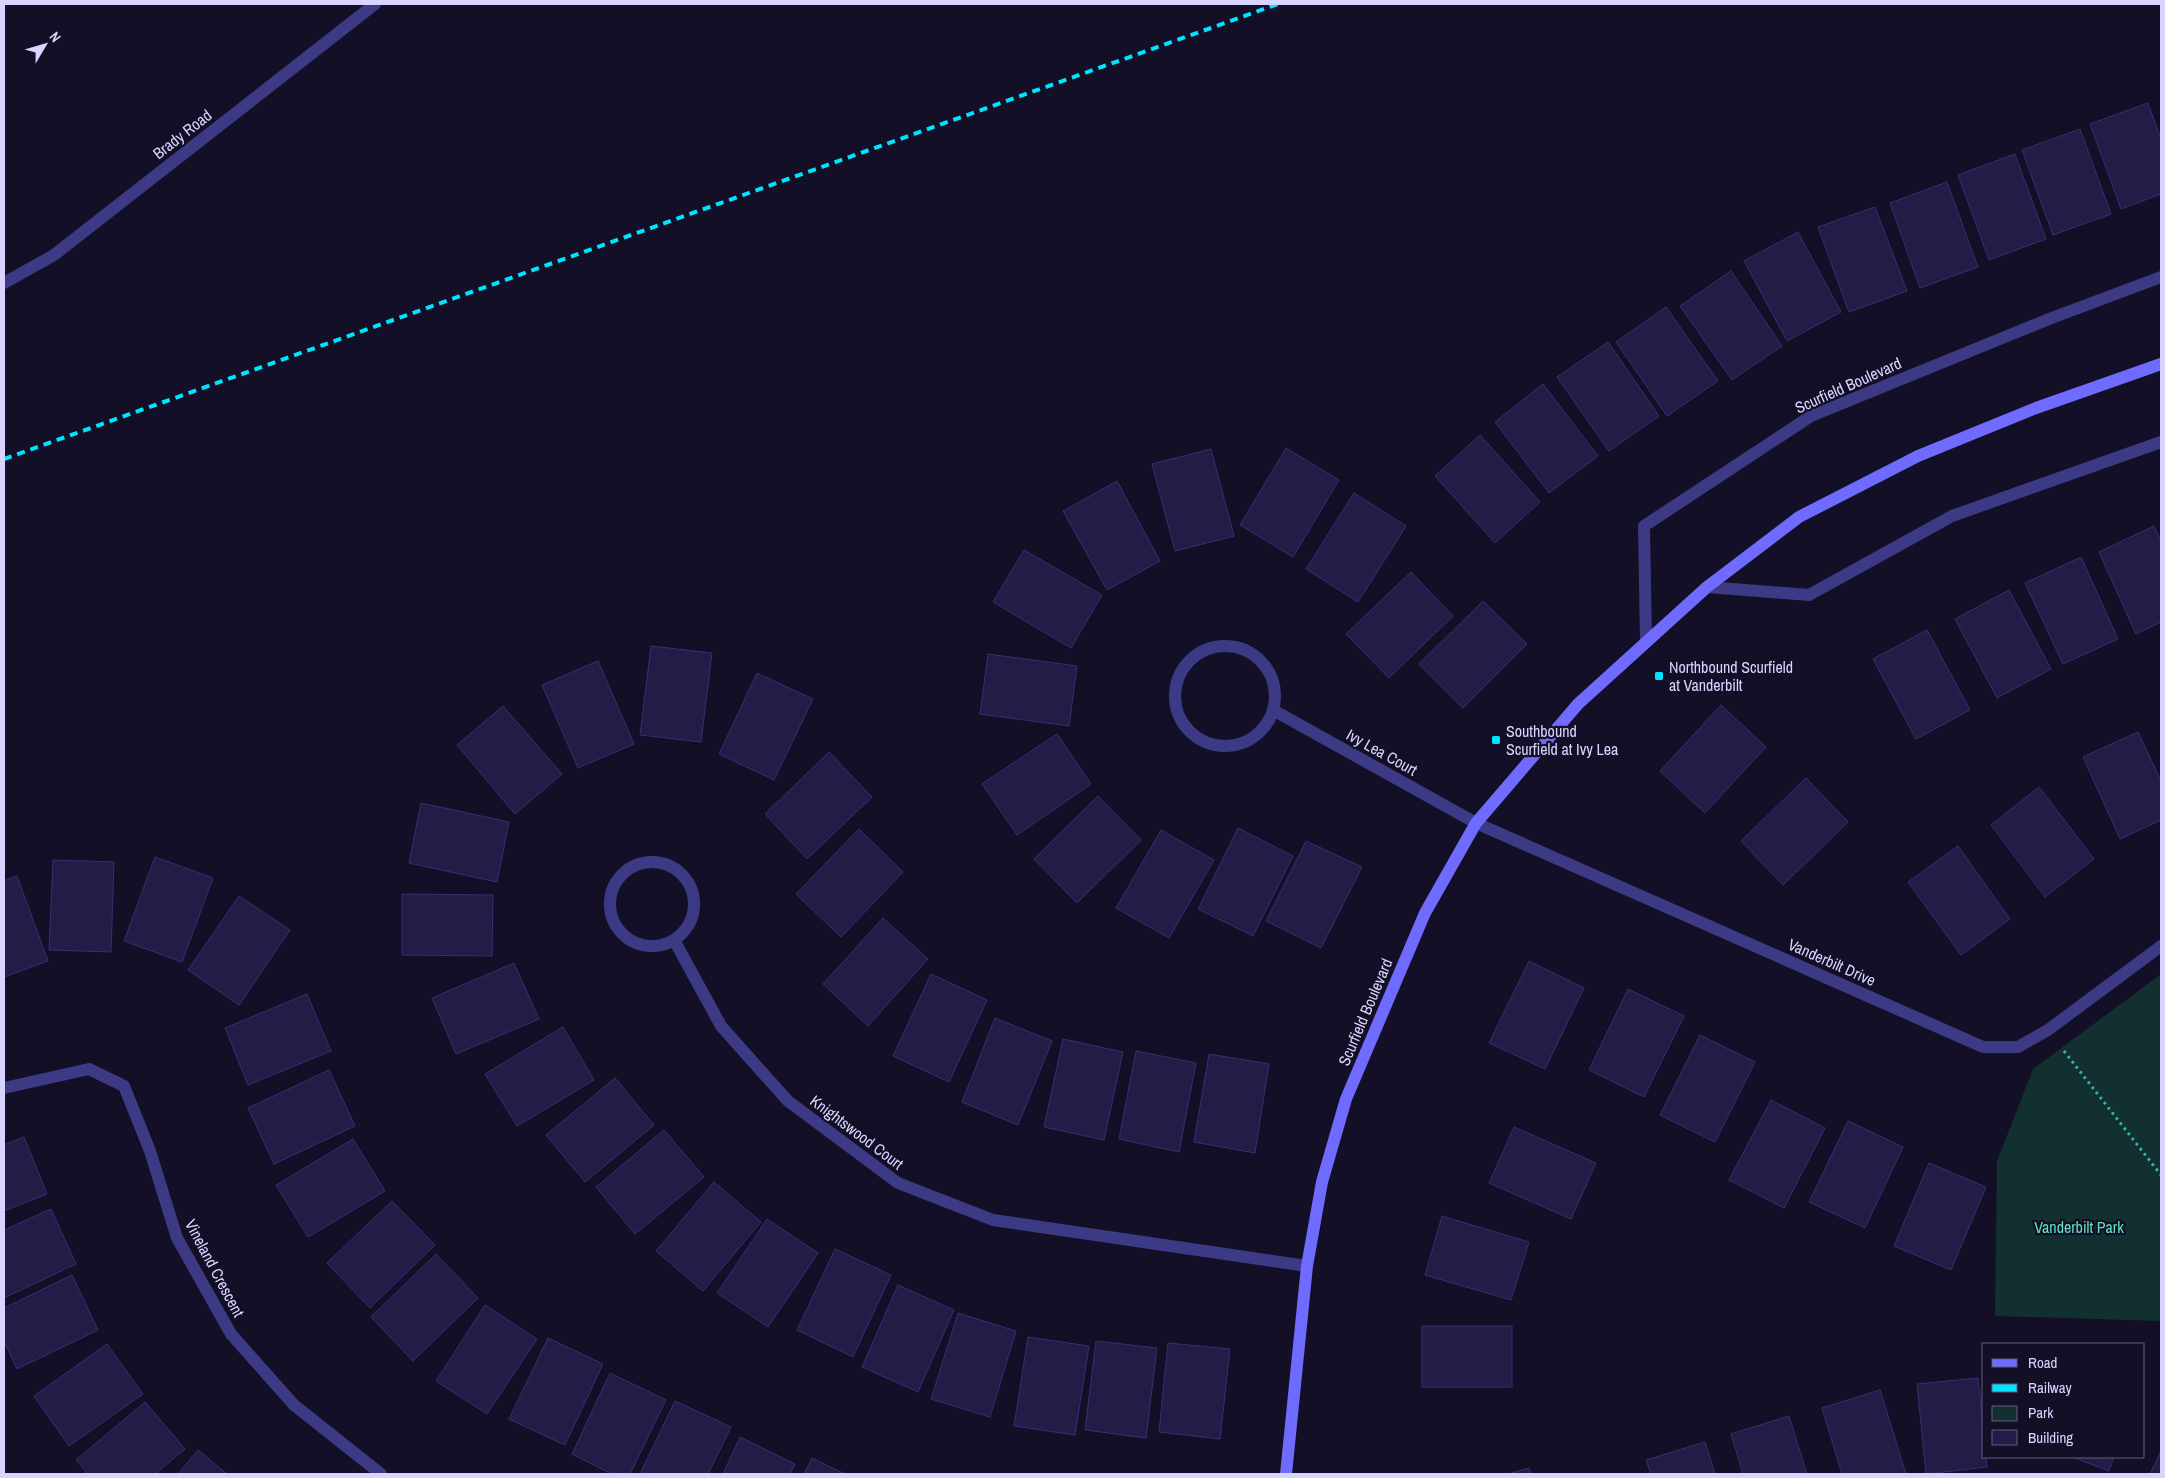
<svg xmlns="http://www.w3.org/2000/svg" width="2165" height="1478" font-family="'Archivo Narrow',sans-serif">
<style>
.green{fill:#12302f}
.building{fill:#241b47;stroke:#3b2d73}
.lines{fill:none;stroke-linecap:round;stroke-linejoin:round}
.path{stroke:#2fb8b0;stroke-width:3;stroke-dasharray:2.5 4;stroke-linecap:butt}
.street{stroke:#3d3a85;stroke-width:12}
.secondary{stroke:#6f6bff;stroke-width:12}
.rail{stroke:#00e5ff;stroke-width:4;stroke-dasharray:8 6;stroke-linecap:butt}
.poi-dot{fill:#00e5ff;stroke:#130f26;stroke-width:2}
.labels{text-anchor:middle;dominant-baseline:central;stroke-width:4.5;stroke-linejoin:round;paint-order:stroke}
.street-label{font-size:16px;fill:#d9d4ff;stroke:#130f26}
.poi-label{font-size:16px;fill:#d9d4ff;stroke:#130f26;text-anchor:start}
.park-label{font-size:16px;fill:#5fe0c0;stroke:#130f26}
</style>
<rect width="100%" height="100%" fill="#130f26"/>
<path class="green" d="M 2161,974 L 2161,1321 L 1995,1316 L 1997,1161 L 2033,1069 Z"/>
<g class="building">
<path d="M 2148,103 L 2161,139 L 2161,194 L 2121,209 L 2090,124 Z"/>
<path d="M 2080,129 L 2111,214 L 2053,235 L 2022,150 Z"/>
<path d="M 2015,154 L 2046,239 L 1989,260 L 1958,175 Z"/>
<path d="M 1947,182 L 1978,267 L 1920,288 L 1890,203 Z"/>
<path d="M 1875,207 L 1907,291 L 1849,312 L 1818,227 Z"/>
<path d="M 1798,232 L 1841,312 L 1787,341 L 1744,261 Z"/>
<path d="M 1731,271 L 1782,346 L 1732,380 L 1680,306 Z"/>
<path d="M 1666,307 L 1718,381 L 1667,416 L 1616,342 Z"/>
<path d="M 1608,342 L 1659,416 L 1609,451 L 1557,377 Z"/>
<path d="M 1543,384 L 1598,456 L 1549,493 L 1495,422 Z"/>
<path d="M 1480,435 L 1540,502 L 1495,543 L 1435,476 Z"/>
<path d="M 1286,448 L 1339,480 L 1293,557 L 1240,525 Z"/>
<path d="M 1211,449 L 1234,536 L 1175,551 L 1152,464 Z"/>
<path d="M 1117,481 L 1160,561 L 1107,590 L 1063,511 Z"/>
<path d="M 1354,493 L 1406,526 L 1358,602 L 1306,569 Z"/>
<path d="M 2154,526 L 2161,541 L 2161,622 L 2136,634 L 2099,552 Z"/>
<path d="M 1024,550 L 1102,595 L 1071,648 L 993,602 Z"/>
<path d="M 2081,557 L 2118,639 L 2063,664 L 2025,583 Z"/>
<path d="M 1411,572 L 1453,616 L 1389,678 L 1346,634 Z"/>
<path d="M 2009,590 L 2051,669 L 1997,698 L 1955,619 Z"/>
<path d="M 1483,601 L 1527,644 L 1463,708 L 1419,664 Z"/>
<path d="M 1927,630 L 1970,710 L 1916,739 L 1873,659 Z"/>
<path d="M 651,646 L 712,653 L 701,742 L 640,735 Z"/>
<path d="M 988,654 L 1077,666 L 1069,726 L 980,714 Z"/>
<path d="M 598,661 L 634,744 L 578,768 L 542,685 Z"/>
<path d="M 757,673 L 813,699 L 774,780 L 719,754 Z"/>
<path d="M 1721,705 L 1766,747 L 1705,813 L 1660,771 Z"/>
<path d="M 503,706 L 562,774 L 515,814 L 457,745 Z"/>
<path d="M 2138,732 L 2161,781 L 2161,820 L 2120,839 L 2083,757 Z"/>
<path d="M 1057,734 L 1091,784 L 1017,835 L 982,784 Z"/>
<path d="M 829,752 L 872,797 L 807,859 L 765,814 Z"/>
<path d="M 1806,778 L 1848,822 L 1783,885 L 1741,841 Z"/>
<path d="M 2039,787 L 2094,859 L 2045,897 L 1991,825 Z"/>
<path d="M 1098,796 L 1141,840 L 1077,903 L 1034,859 Z"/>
<path d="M 421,803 L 509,822 L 497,882 L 409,863 Z"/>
<path d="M 1238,828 L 1293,856 L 1253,936 L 1198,909 Z"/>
<path d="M 859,829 L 903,872 L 841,937 L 796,894 Z"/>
<path d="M 1161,830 L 1214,860 L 1169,938 L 1116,908 Z"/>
<path d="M 1306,841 L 1362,867 L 1321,948 L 1266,921 Z"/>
<path d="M 1958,846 L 2010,919 L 1961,955 L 1908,882 Z"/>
<path d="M 155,857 L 213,878 L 182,962 L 124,941 Z"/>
<path d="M 53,860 L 114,862 L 111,952 L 49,950 Z"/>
<path d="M 17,876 L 48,961 L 4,977 L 4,881 Z"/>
<path d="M 402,894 L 493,895 L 492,956 L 402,955 Z"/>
<path d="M 239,896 L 290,930 L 239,1005 L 188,970 Z"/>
<path d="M 883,918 L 928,959 L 868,1026 L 823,984 Z"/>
<path d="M 1529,961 L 1584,988 L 1545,1069 L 1489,1043 Z"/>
<path d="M 514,963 L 539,1019 L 456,1054 L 432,998 Z"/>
<path d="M 931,974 L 987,1000 L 949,1082 L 893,1056 Z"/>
<path d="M 1628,989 L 1684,1016 L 1644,1097 L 1589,1070 Z"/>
<path d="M 307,994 L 331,1051 L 248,1085 L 225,1028 Z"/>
<path d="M 995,1018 L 1052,1041 L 1018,1125 L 962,1102 Z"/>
<path d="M 563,1027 L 594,1080 L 517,1126 L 485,1074 Z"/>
<path d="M 1700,1035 L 1755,1062 L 1715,1142 L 1660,1115 Z"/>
<path d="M 1063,1039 L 1123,1052 L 1104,1140 L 1044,1127 Z"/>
<path d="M 1136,1051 L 1196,1063 L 1179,1152 L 1119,1139 Z"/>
<path d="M 1209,1054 L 1269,1064 L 1255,1153 L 1194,1142 Z"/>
<path d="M 329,1070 L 355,1126 L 274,1164 L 248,1108 Z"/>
<path d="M 615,1078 L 654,1125 L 585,1182 L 546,1135 Z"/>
<path d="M 1771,1100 L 1825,1128 L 1784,1208 L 1729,1180 Z"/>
<path d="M 1848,1121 L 1903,1147 L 1865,1228 L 1809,1202 Z"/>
<path d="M 1514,1127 L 1596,1163 L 1571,1219 L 1489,1183 Z"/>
<path d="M 664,1130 L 704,1177 L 635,1234 L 596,1187 Z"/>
<path d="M 24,1137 L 47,1194 L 4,1211 L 4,1145 Z"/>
<path d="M 353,1139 L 385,1191 L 308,1237 L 276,1185 Z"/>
<path d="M 1929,1163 L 1986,1187 L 1951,1270 L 1894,1246 Z"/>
<path d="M 714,1182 L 761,1222 L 703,1291 L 656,1251 Z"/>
<path d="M 392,1201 L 435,1245 L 370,1308 L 327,1263 Z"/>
<path d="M 51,1209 L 76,1264 L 4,1298 L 4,1230 Z"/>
<path d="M 1442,1216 L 1529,1242 L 1511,1300 L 1425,1275 Z"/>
<path d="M 767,1219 L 818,1253 L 768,1327 L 717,1293 Z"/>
<path d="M 835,1249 L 891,1275 L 853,1357 L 797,1330 Z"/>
<path d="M 436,1254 L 478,1298 L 413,1361 L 371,1317 Z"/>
<path d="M 72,1275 L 98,1330 L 17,1369 L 4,1341 L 4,1308 Z"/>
<path d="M 898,1285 L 954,1310 L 918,1392 L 862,1367 Z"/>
<path d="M 485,1305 L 537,1339 L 487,1414 L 436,1381 Z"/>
<path d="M 958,1313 L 1016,1331 L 990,1417 L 931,1399 Z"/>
<rect x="1422" y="1326" width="90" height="61"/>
<path d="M 1028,1337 L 1089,1346 L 1075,1435 L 1014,1426 Z"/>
<path d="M 548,1338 L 603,1364 L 565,1445 L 509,1419 Z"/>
<path d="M 1096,1341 L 1157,1348 L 1146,1438 L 1085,1430 Z"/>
<path d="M 1168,1343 L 1230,1349 L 1220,1439 L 1159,1432 Z"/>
<path d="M 107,1344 L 143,1394 L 69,1446 L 34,1396 Z"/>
<path d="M 610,1373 L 666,1400 L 630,1474 L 612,1474 L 572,1454 Z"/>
<path d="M 1978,1378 L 1984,1433 L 1984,1457 L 1986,1457 L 1987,1467 L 1926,1474 L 1917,1384 Z"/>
<path d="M 1880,1390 L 1906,1474 L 1842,1474 L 1822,1408 Z"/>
<path d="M 675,1401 L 731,1427 L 708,1474 L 640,1474 Z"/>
<path d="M 145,1402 L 185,1449 L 155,1474 L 88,1474 L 76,1460 Z"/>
<path d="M 1789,1416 L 1807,1474 L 1743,1474 L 1731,1434 Z"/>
<path d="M 740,1437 L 795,1464 L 790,1474 L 723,1474 Z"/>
<path d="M 1705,1442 L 1715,1474 L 1651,1474 L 1646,1460 Z"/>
<path d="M 198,1450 L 227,1474 L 178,1474 Z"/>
<path d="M 2161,1451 L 2161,1474 L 2150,1474 Z"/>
<path d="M 2072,1457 L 2114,1457 L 2109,1471 Z"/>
<path d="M 812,1458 L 845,1474 L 804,1474 Z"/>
<path d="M 1529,1468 L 1531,1474 L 1508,1474 Z"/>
</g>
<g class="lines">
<path class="path" d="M 2064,1051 L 2161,1175"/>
<g class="street">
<path d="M 4,283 L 54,255 L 375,4"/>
<path d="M 1707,587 L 1809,595 L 1952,516 L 2161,442"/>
<path d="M 1646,641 L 1644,526 L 1811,416 L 2049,319 L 2161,277"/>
<circle cx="1225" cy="696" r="50"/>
<path d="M 1273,710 L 1476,823 L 1983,1047 L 2018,1047 L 2048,1030 L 2161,946"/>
<circle cx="652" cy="904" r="42"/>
<path d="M 674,940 L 721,1026 L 788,1101 L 898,1183 L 993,1220 L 1307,1266"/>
<path d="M 4,1088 L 89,1069 L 124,1086 L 150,1151 L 177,1238 L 231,1334 L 294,1405 L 381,1474"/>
</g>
<path class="secondary" d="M 1286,1474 L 1307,1266 L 1322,1182 L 1346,1099 L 1425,913 L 1476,823 L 1578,704 L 1707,587 L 1799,517 L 1918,456 L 2036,408 L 2161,364"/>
<path class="rail" d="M 4,459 L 1278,4"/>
</g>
<g class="poi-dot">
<rect x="1654" y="671" width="10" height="10" rx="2.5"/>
<rect x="1491" y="735" width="10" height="10" rx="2.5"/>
</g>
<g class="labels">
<g class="street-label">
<text transform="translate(182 134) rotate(-38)">Brady Road</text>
<text transform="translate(1848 385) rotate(-24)">Scurfield Boulevard</text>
<text transform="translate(1382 752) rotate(29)">Ivy Lea Court</text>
<text transform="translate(1832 962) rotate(24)">Vanderbilt Drive</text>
<text transform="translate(1365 1012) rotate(-67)">Scurfield Boulevard</text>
<text transform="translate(857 1132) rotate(37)">Knightswood Court</text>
<text transform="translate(215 1268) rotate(62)">Vineland Crescent</text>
</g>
<g class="poi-label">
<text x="1669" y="667">Northbound Scurfield<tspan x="1669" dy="18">at Vanderbilt</tspan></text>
<text x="1506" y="731">Southbound<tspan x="1506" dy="18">Scurfield at Ivy Lea</tspan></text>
</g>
<g class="park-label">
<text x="2079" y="1227">Vanderbilt Park</text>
</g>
</g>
<rect width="2165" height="1478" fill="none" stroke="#d9d4ff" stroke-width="10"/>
<rect x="1982" y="1343" width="162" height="115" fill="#130f26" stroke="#625e7d"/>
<rect x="1992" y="1359" width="25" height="8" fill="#6f6bff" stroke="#625e7d"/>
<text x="2028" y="1368" font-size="15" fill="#d9d4ff">Road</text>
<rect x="1992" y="1384" width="25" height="8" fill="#00e5ff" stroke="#625e7d"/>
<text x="2028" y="1393" font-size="15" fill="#d9d4ff">Railway</text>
<rect x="1992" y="1406" width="25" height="15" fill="#12302f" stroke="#625e7d"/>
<text x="2028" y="1418" font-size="15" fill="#d9d4ff">Park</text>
<rect x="1992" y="1430" width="25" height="15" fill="#241b47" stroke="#625e7d"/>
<text x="2028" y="1443" font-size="15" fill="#d9d4ff">Building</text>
<g transform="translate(45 45) rotate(52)" stroke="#130f26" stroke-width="4" paint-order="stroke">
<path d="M0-4L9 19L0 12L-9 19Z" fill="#d9d4ff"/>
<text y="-8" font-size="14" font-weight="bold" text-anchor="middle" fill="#d9d4ff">N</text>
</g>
</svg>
